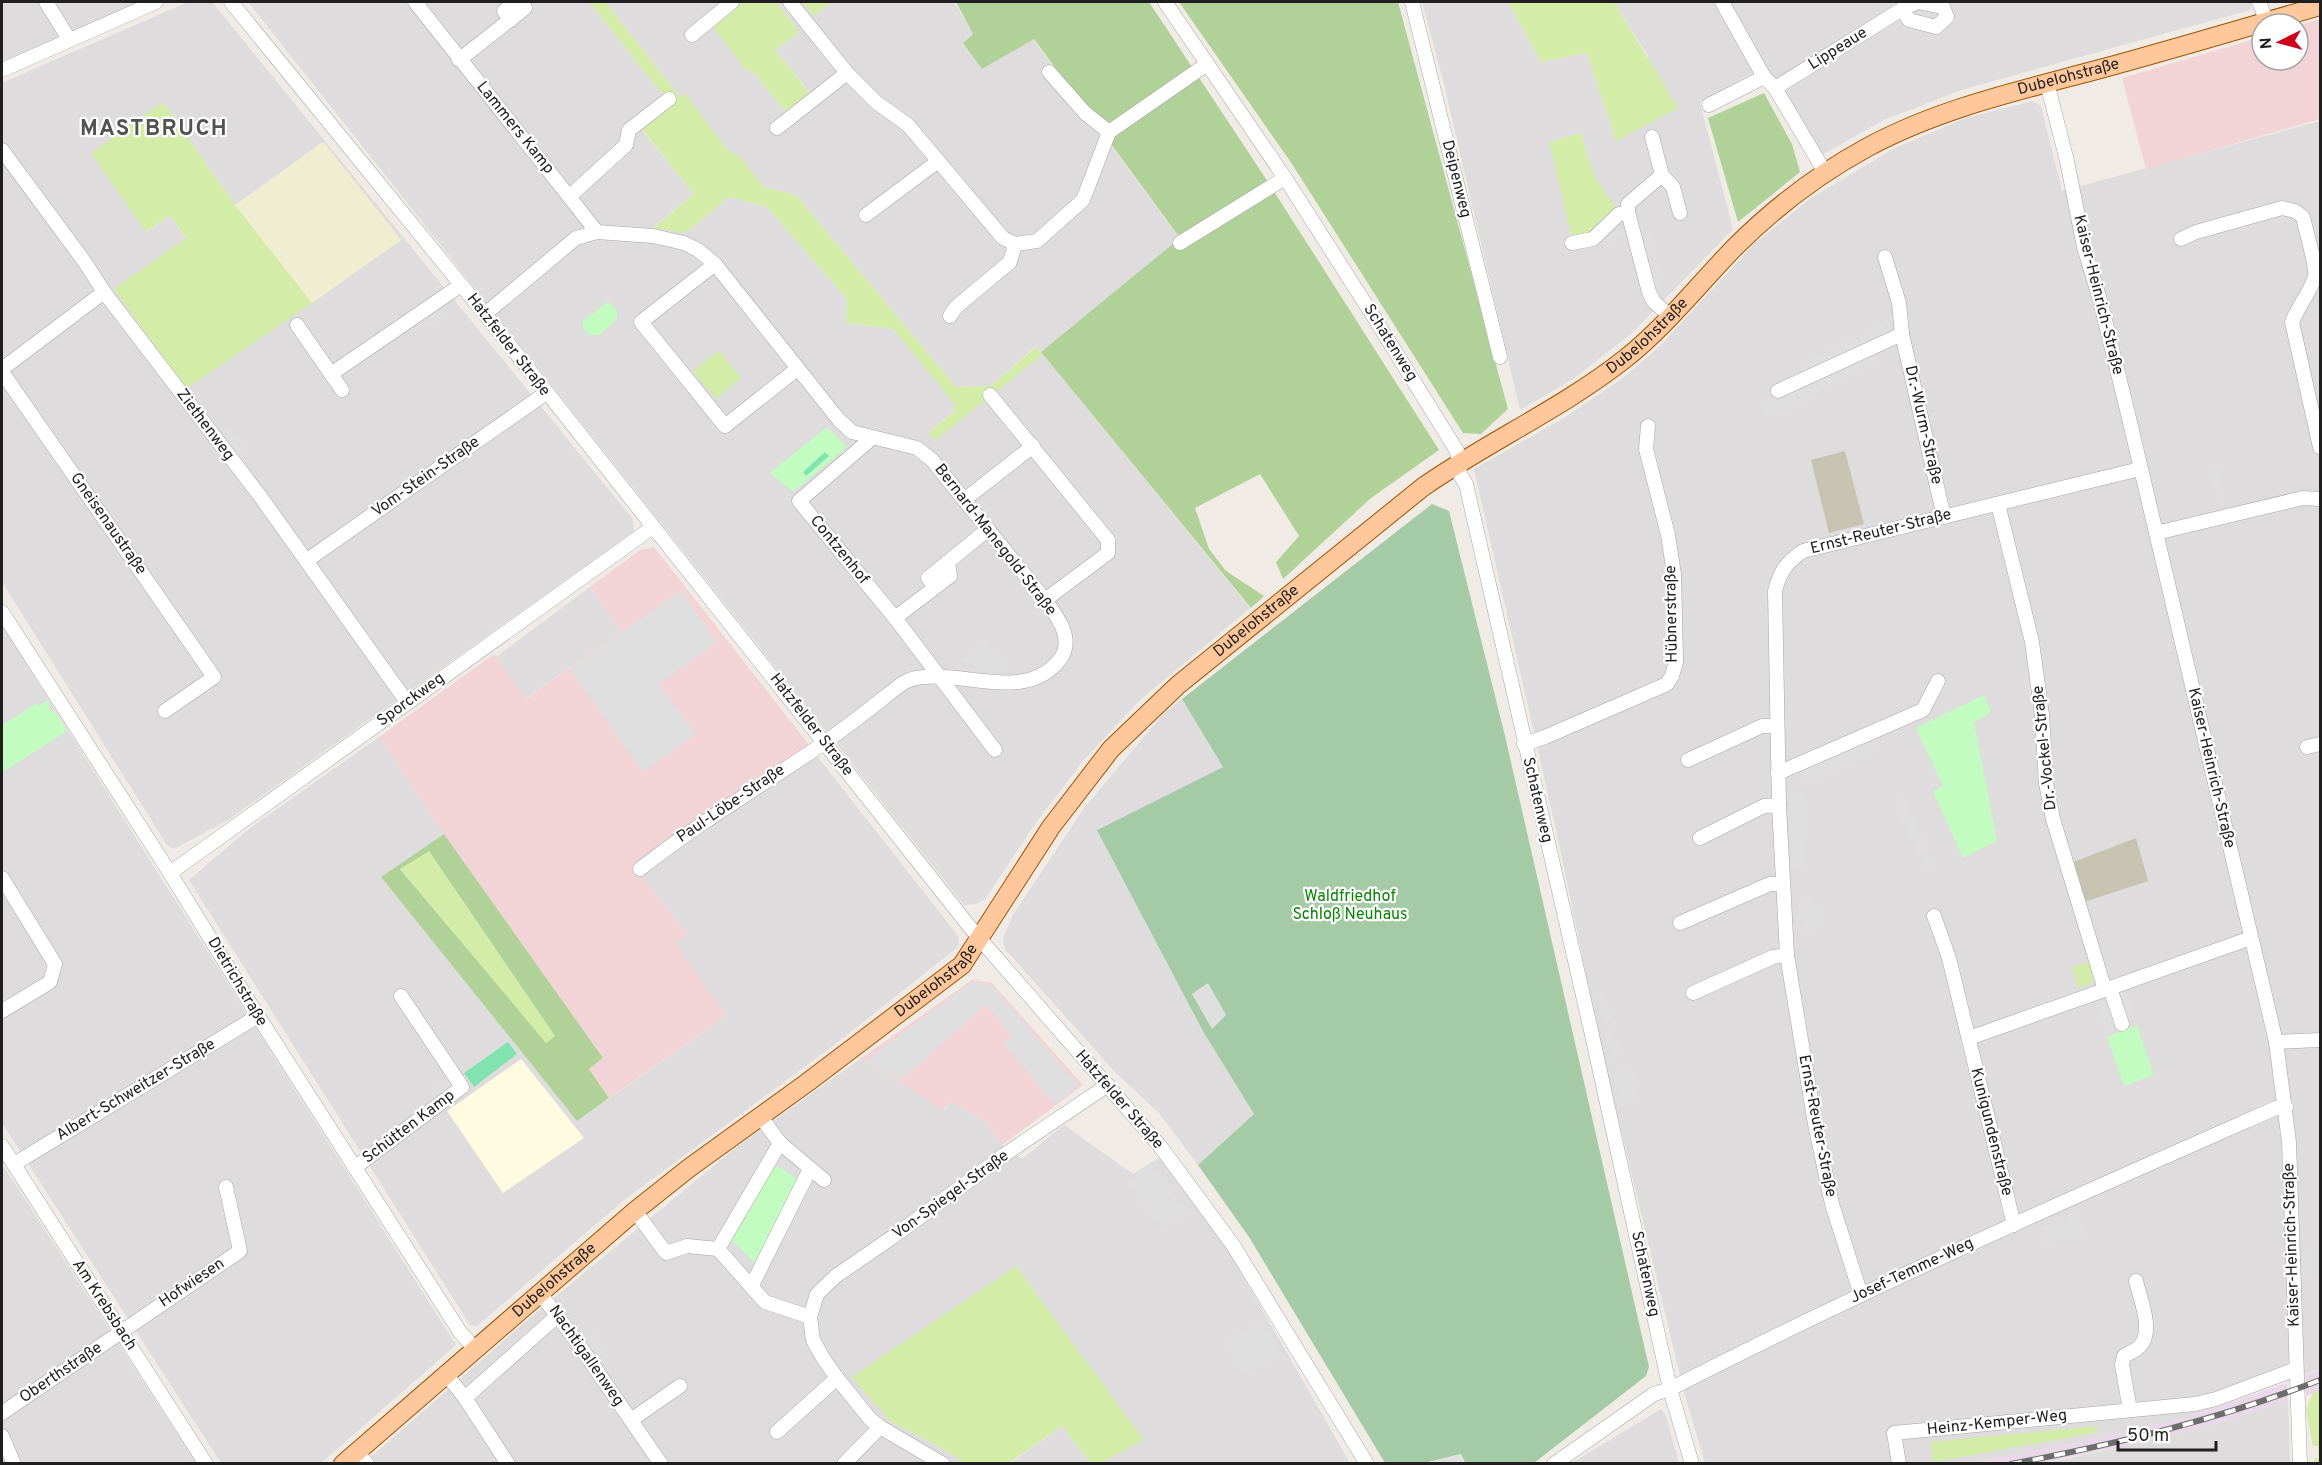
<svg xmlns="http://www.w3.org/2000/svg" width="2322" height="1465" font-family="Overpass,sans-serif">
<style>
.residential{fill:#dedcdc;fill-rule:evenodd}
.commercial{fill:#f2d4d6}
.industrial{fill:#ead7e9}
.education{fill:#fffbe0}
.construction{fill:#c6c3b0}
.farmland{fill:#f0eed0}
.grass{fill:#d3eda9}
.forest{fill:#b0d298;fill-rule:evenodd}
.cemetery{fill:#a5cba6}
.park{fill:#c3fcc1}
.pitch{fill:#80e3b0}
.parking{fill:#dfdfdf}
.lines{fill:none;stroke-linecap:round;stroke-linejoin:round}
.minor-casing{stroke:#a6a6a6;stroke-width:15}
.major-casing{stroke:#9b5400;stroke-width:20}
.minor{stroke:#fff;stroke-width:14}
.major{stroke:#ffc89c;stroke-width:18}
.rail-casing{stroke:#6d6d6d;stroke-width:6}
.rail{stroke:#fff;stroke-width:4;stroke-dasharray:11;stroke-linecap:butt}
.labels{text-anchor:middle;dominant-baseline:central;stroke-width:4.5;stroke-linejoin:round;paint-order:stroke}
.street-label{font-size:16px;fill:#1f1f1f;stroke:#fff}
.park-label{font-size:16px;fill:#0b8506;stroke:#fff}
.district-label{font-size:22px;font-weight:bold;letter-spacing:1.5px;fill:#525252;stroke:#fff}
</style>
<rect width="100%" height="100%" fill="#f1ebe5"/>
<g class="residential">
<path d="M 2,2 L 142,2 L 2,61 Z"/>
<path d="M 188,2 L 212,2 L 626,511 L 632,518 L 634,531 L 228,820 L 174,849 L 167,845 L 2,582 L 2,83 ZM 163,102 L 235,205 L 323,142 L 401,240 L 186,389 L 186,239 L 170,215 L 147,232 Z"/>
<path d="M 248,2 L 589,2 L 671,105 L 641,129 L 694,194 L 653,227 L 686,233 L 729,197 L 767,207 L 847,299 L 846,323 L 893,329 L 955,403 L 953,412 L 928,433 L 1042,354 L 1035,347 L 991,386 L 956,387 L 796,195 L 763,187 L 729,152 L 686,95 L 681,98 L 605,2 L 744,2 L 715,25 L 749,72 L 752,70 L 783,109 L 811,94 L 775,50 L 799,32 L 776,2 L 802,2 L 814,16 L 832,2 L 954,2 L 973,34 L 963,43 L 982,69 L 1033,39 L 1180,239 L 1041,352 L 1250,608 L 1141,699 L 1082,762 L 1035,824 L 985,899 L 976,904 L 964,905 Z"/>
<path d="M 1422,2 L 1508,2 L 1541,62 L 1587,53 L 1616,141 L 1648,56 L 1614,2 L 2251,2 L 2252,3 L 2250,10 L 1961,90 L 1884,120 L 1820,156 L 1765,66 L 1700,103 L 1733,229 L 1630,335 L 1573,379 L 1520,410 L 1443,80 ZM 1581,133 L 1592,170 L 1602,191 L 1549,142 Z"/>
<path d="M 2033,101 L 2041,106 L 2062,191 L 2320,121 L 2320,1369 L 2189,1417 L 2072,1444 L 1970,1463 L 1705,1463 L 1684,1392 L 1600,1042 L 1557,834 L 1474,469 L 1564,418 L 1623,378 L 1660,346 L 1754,244 L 1811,198 L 1893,149 L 1966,118 Z"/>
<path d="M 590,587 L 621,631 L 525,699 L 496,657 Z"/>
<path d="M 2,626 L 456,1345 L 321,1463 L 221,1463 L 2,1123 Z"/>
<path d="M 1182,699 L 1223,767 L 1098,829 L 1204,1033 L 1254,1114 L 1198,1165 L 1159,1113 L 1114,1071 L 1005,949 L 1003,938 L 1013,915 L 1085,807 L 1165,712 Z"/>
<path d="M 379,737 L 444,834 L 381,877 L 577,1121 L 727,1016 L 674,943 L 687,934 L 642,876 L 678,847 L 817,756 L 959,937 L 958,947 L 834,1045 L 624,1200 L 476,1327 L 470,1325 L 189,880 L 249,829 Z"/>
<path d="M 860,1059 L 899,1081 L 944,1111 L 950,1101 L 984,1121 L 1002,1145 L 1022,1159 L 1064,1125 L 1133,1174 L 1159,1158 L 1228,1250 L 1350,1463 L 1101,1463 L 1143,1440 L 1016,1266 L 890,1421 L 947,1451 L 965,1463 L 363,1464 L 532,1316 L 738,1146 Z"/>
<path d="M 2,1164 L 196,1463 L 2,1463 Z"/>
<path d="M 2288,1401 L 2290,1463 L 2043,1464 L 2192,1431 Z"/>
<path d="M 1661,1409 L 1666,1416 L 1679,1463 L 1572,1463 Z"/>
<path d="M 1062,1426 L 1091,1463 L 1009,1464 Z"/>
</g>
<g class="commercial">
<path d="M 2320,19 L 2320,119 L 2146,169 L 2122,78 L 2262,37 L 2262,60 L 2298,60 L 2298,26 Z"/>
<path d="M 654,547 L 817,755 L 678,847 L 642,876 L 687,934 L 675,943 L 727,1016 L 609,1098 L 589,1069 L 603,1058 L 444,834 L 379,737 L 494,654 L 526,699 L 621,631 L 590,587 L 640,550 Z"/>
<path d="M 972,980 L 992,983 L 1083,1085 L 1002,1145 L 984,1121 L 950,1101 L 943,1111 L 899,1081 L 860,1059 Z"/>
</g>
<g class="industrial">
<path d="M 2320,1369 L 2320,1390 L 2306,1396 L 2305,1376 Z"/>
<path d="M 2287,1383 L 2288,1401 L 2192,1431 L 2043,1463 L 1970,1463 L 2072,1444 L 2189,1417 Z"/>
</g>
<path class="education" d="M 521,1059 L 584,1138 L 503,1193 L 447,1111 Z"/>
<g class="construction">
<path d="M 1845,451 L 1864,524 L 1829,533 L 1811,460 Z"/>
<path d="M 2136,838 L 2148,881 L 2084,902 L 2071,863 Z"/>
</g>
<path class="farmland" d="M 323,142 L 401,240 L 312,303 L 235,205 Z"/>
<g class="grass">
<path d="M 589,2 L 605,2 L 681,98 L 686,94 L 729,152 L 738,154 L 763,187 L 796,195 L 956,387 L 991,386 L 1036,347 L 1042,355 L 936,440 L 928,433 L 953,413 L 954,403 L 893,329 L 846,323 L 847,299 L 767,207 L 729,197 L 686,233 L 653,228 L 694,194 L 641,128 L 671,105 Z"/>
<path d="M 744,2 L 776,2 L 799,32 L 775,50 L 811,95 L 790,110 L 783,109 L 752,70 L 748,72 L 715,30 L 715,25 Z"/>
<path d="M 802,2 L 832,2 L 814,16 Z"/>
<path d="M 1508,2 L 1614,2 L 1678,108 L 1616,141 L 1587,53 L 1541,62 Z"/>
<path d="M 163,102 L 235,205 L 312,303 L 186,389 L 114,289 L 186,238 L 170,215 L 146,232 L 91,153 Z"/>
<path d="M 1581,133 C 1590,163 1594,183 1616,206 L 1586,235 L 1572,238 L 1549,142 Z"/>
<path d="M 719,350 L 741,378 L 716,399 L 693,371 Z"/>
<path d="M 429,850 L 555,1036 L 545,1044 L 400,868 Z"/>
<path d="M 2088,962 L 2094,979 L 2093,982 L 2079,989 L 2072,967 Z"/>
<path d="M 1016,1266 L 1144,1440 L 1101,1463 L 1091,1463 L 1062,1426 L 1009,1463 L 965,1463 L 947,1451 L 890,1421 L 852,1377 Z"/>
<path d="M 2320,1390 L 2320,1463 L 2315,1463 L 2314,1459 L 2319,1458 L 2318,1446 L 2313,1446 L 2306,1410 L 2313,1393 Z"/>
<path d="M 2085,1427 L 2098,1427 L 2094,1433 L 1933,1462 L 1931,1442 Z"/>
</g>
<g class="forest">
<path d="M 956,2 L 1149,2 L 1268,182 L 1439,450 L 1371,498 L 1283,579 L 1276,562 L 1299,536 L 1260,474 L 1195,508 L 1209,549 L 1226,571 L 1264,596 L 1251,608 L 1041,352 L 1180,238 L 1034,39 L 982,69 L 963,43 L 973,34 Z"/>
<path d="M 1179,2 L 1398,2 L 1508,409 L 1481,434 L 1463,433 L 1292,164 Z"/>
<path d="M 1764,93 L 1792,144 L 1800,172 L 1738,222 L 1708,118 Z"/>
<path d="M 444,834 L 603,1058 L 589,1069 L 609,1098 L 577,1121 L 381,877 ZM 429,851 L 555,1036 L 546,1043 L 400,869 Z"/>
</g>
<path class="cemetery" d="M 1432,504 L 1449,511 L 1505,736 L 1649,1367 L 1646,1376 L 1534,1463 L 1465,1463 L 1461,1454 L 1424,1463 L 1385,1463 L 1249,1237 L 1198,1165 L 1254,1114 L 1204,1033 L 1097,830 L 1223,767 L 1182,699 Z"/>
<g class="park">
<path d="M 606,303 L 610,303 L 617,311 L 617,319 L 599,335 L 589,335 L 583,327 L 583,321 Z"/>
<path d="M 827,427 L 847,447 L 793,492 L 770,473 Z"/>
<path d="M 1984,695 L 1991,712 L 1974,722 L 1997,841 L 1963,858 L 1933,791 L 1943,786 L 1916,728 Z"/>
<path d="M 48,700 L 51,705 L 48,707 L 51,712 L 54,710 L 67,731 L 3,772 L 2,769 L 2,725 L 36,704 L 40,705 Z"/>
<path d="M 2137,1025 L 2154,1075 L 2124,1086 L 2107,1037 Z"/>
<path d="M 775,1165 L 801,1181 L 757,1265 L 732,1240 Z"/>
</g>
<g class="pitch">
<path d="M 825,452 L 829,456 L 806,476 L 803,472 Z"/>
<path d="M 508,1042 L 517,1054 L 474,1087 L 464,1073 Z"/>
</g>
<g class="parking">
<path d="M 1618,227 L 1624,234 L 1613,244 L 1606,237 Z"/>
<path d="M 1649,234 L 1654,253 L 1645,255 L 1640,236 Z"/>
<path d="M 1658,266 L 1663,290 L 1654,292 L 1648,268 Z"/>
<path d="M 442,308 L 447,315 L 427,328 L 423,322 Z"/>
<path d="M 1888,319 L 1891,327 L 1882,337 L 1876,340 L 1870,328 Z"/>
<path d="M 1866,333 L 1870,342 L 1805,373 L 1800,363 Z"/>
<path d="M 1874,351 L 1879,363 L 1812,395 L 1806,383 Z"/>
<path d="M 1804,385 L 1811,399 L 1767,418 L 1762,401 Z"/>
<path d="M 229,425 L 248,452 L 240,458 L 221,431 Z"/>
<path d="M 2219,467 L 2226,497 L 2218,499 L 2211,469 Z"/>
<path d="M 680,591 L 717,642 L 659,684 L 696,734 L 643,772 L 570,669 Z"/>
<path d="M 987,640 L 1008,668 L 994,675 L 962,660 Z"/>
<path d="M 1872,737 L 1878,750 L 1808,783 L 1802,771 Z"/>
<path d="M 1803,792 L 1806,864 L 1793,871 L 1789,793 Z"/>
<path d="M 1903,795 L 1935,867 L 1926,871 L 1893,799 Z"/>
<path d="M 1812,897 L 1824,924 L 1805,932 L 1799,914 L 1799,903 Z"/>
<path d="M 972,982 L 992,986 L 1079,1086 L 1055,1104 L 1004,1044 L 1013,1036 L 986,1005 L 900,1080 L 865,1061 Z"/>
<path d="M 1208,983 L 1226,1015 L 1212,1029 L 1192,994 Z"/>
<path d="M 2127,992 L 2136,1018 L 2104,1030 L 2095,1004 Z"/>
<path d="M 1604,993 L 1617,1024 L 1610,1027 L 1596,997 Z"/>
<path d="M 1612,1032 L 1622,1055 L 1611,1060 L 1605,1035 Z"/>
<path d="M 1632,1066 L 1640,1099 L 1621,1107 L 1613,1070 Z"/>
<path d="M 447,1079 L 453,1088 L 439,1098 L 433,1089 Z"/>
<path d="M 1152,1165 L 1187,1211 L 1163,1230 L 1127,1183 Z"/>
<path d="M 2078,1210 L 2084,1236 L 2045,1244 L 2041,1227 L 2066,1221 L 2065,1216 Z"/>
<path d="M 2320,1251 L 2320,1276 L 2302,1277 L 2301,1252 Z"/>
<path d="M 1262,1320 L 1281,1353 L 1243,1375 L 1224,1342 Z"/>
<path d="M 595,1332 L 607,1350 L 600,1356 L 587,1337 Z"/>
<path d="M 1460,1455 L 1463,1463 L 1427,1463 L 1450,1457 Z"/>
</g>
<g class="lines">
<defs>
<g id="minor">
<path d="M 46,2 L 69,39"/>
<path d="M 231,2 L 485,314 L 973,931 L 1160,1146 L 1233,1245 L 1367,1464"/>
<path d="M 415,2 L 597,232"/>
<path d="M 790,2 L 847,73 L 876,102 L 908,125 L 1003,238 L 1015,244 L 1037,241 L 1083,200 L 1109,132 L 1207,64"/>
<path d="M 1165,2 L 1285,178 L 1370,311 L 1457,451 L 1460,475 L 1466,484 L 1592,1035 L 1670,1389 L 1692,1464"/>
<path d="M 1412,2 L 1500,357"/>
<path d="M 1722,2 L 1764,77 L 1775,88 L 1826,174"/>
<path d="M 2259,2 L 2267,22"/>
<path d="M 511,20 L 504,11 L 516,2"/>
<path d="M 692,35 L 732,2"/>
<path d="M 459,60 L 525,8 L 520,2"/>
<path d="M 2,70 L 156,2"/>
<path d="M 1049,72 L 1085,113 L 1109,132"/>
<path d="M 2047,83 L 2067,161 L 2084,247 L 2100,300 L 2129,418 L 2276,1042 L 2289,1142 L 2300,1464"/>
<path d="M 1775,88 L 1899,11 L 1917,2 L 1943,7 L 1947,17 L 1936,27 L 1909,20 L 1902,9"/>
<path d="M 1709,105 L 1764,77"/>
<path d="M 777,128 L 847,73"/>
<path d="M 1652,137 L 1662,175 L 1673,187 L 1680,213"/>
<path d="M 2,150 L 84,261 L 104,292 L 260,496 L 407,702"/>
<path d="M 1662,175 L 1628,204 L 1628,212 L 1649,292 L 1654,302 L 1670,316"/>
<path d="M 570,196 L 626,145 L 629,130 L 669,99"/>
<path d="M 866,215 L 937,162"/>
<path d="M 2181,239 L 2196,232 L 2282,208 L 2295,211 L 2303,217 C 2305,228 2317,267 2315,276 C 2312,290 2298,306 2292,322 L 2320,447"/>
<path d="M 1180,243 L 1285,178"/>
<path d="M 1572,243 L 1593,239 L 1619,214 L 1628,212"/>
<path d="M 1885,257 L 1899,303 L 1902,334 L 1944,517"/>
<path d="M 715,264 L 641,322 L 725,426 L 797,369"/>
<path d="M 485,314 L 576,238 L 597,232 L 653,236 L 684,243 L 698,250 L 715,264 L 839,420 L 852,432 L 917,448 L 932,460 L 1045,600 C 1057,616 1074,638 1061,658 C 1025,707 955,665 909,680 C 901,683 893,691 886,696 C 866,712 845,728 824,743 C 763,785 698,823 640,869"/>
<path d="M 950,316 L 956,307 L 1010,262 L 1015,244"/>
<path d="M 297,325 L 331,374 L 461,285"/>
<path d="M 2,369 L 104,292"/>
<path d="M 2,372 L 214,677 L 165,711"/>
<path d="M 331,374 L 342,390"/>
<path d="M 1778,391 L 1902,334"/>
<path d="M 990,395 L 1108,540 L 1108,553 L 1045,600"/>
<path d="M 872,438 L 799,501 L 895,618 L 995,750"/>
<path d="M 964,500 L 1033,446"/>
<path d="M 1998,504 L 2032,642 L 2042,715 L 2046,783 L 2053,819 L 2105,990"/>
<path d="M 2156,533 L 2303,498 L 2320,499"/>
<path d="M 306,561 L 546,393"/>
<path d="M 935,587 L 928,578 L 948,562"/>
<path d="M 2,612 L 170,873 L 258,1016 L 460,1332 L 475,1349"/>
<path d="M 895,618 L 950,576 L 948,562 L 988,529"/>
<path d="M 1524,744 L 1545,737 L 1667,684 L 1672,676 L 1676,662 L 1674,574 L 1668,535 L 1646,449 L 1648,426"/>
<path d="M 2307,747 L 2320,744"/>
<path d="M 1688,760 L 1762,726 L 1776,726"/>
<path d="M 1778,773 L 1923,710 L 1938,681"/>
<path d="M 1700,838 L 1764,806 L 1779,805"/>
<path d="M 170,873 L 653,527"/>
<path d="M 2,878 L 55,964 L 50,982 L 2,1011"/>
<path d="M 1934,916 L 1949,958 L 2014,1225"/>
<path d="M 1680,923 L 1770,884 L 1782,884"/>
<path d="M 2110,988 L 2122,1024"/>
<path d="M 1693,993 L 1773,957 L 1787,955"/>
<path d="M 1969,1038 L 2251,938"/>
<path d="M 2276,1042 L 2320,1040"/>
<path d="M 760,1116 L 780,1143 L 824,1180"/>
<path d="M 2,1146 L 206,1464"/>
<path d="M 14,1164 L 258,1016"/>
<path d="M 354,1168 L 462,1087 L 401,996"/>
<path d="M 635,1211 L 666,1253 L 687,1246 L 718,1249 L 765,1302 L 810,1317"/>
<path d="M 718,1249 L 780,1143"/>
<path d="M 752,1285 L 810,1169"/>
<path d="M 539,1292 L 575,1339 L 661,1464"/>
<path d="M 1861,1295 L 1832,1204 L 1815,1124 L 1787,955 L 1779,805 L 1775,591 C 1780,571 1787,562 1803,551 L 2140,469"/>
<path d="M 445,1373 L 465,1398 L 508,1464"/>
<path d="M 465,1398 L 557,1316"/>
<path d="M 2130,1410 L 2122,1365 L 2124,1356 C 2129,1353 2137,1350 2140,1346 C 2154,1331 2140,1298 2136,1281"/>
<path d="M 2,1413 L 240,1251 L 226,1187"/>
<path d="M 631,1420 L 680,1386"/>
<path d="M 777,1432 L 837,1378"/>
<path d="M 2,1436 L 14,1464"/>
<path d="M 357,1451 L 367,1464"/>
<path d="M 844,1464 L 880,1427"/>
<path d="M 943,1464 L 880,1427 L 870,1419 L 837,1378 L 823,1358 L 813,1340 L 810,1317 L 817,1294 L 836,1276 L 894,1236 L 1004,1155 L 1108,1085"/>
<path d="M 1554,1464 L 1654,1394 L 1670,1389 C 1868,1287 2072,1198 2276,1108 L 2286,1107"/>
<path d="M 1899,1464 L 1894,1433 L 2195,1404 L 2216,1399 L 2296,1369"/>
</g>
<g id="major">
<path id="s1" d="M 343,1464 L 635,1211 L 689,1168 L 808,1082 L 962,965 L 1051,827 L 1111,749 L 1178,685 L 1423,487 C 1489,441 1563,408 1626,358 C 1666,326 1699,284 1735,247 C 1774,208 1820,173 1868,147 C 1940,108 2022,90 2100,69 C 2174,49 2247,27 2320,6"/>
</g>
</defs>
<use href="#minor" class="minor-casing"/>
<use href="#major" class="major-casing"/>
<use href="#minor" class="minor"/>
<use href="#major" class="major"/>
<defs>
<path id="rail" d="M 2011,1464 C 2117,1444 2221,1419 2320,1380"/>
</defs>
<use href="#rail" class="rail-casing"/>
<use href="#rail" class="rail"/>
</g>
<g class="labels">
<g class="street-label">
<text transform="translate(1838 49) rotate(-32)">Lippeaue</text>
<text stroke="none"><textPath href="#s1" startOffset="2242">Dubelohstraße</textPath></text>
<text transform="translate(515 128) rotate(51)">Lammers Kamp</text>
<text transform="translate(1456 179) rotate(76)">Deipenweg</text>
<text transform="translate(2098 295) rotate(76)">Kaiser-Heinrich-Straße</text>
<text stroke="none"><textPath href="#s1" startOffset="1737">Dubelohstraße</textPath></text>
<text transform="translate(1390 343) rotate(58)">Schatenweg</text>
<text transform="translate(508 345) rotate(52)">Hatzfelder Straße</text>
<text transform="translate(205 425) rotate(53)">Ziethenweg</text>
<text transform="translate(1923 425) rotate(77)">Dr.-Wurm-Straße</text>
<text transform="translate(426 477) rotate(-35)">Vom-Stein-Straße</text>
<text transform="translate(108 524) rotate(55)">Gneisenaustraße</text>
<text transform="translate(1881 532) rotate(-14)">Ernst-Reuter-Straße</text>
<text transform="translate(995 540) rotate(52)">Bernard-Manegold-Straße</text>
<text transform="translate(839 550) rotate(51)">Contzenhof</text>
<text transform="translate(1672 614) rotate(-91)">Hübnerstraße</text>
<text stroke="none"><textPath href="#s1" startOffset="1252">Dubelohstraße</textPath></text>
<text transform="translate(411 700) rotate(-36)">Sporckweg</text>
<text transform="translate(811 725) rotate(52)">Hatzfelder Straße</text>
<text transform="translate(2045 748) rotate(-96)">Dr.-Vockel-Straße</text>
<text transform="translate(2211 768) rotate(77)">Kaiser-Heinrich-Straße</text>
<text transform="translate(1537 800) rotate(77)">Schatenweg</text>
<text transform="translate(731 804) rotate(-34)">Paul-Löbe-Straße</text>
<text stroke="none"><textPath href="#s1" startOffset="766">Dubelohstraße</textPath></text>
<text transform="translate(237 982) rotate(59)">Dietrichstraße</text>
<text transform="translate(136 1090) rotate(-31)">Albert-Schweitzer-Straße</text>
<text transform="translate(1119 1100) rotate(49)">Hatzfelder Straße</text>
<text transform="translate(1817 1126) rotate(79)">Ernst-Reuter-Straße</text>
<text transform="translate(409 1127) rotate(-37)">Schütten Kamp</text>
<text transform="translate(1991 1132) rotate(76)">Kunigundenstraße</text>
<text transform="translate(951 1195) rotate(-36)">Von-Spiegel-Straße</text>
<text transform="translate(2292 1245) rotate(-92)">Kaiser-Heinrich-Straße</text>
<text transform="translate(1912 1271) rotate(-25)">Josef-Temme-Weg</text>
<text transform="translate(1645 1274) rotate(78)">Schatenweg</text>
<text stroke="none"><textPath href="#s1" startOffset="280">Dubelohstraße</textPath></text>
<text transform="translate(192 1283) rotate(-34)">Hofwiesen</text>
<text transform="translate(104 1305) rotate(57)">Am Krebsbach</text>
<text transform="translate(586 1356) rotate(55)">Nachtigallenweg</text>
<text transform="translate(61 1373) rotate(-34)">Oberthstraße</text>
<text transform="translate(1997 1423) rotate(-6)">Heinz-Kemper-Weg</text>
</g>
<g class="park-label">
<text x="1350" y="897">Waldfriedhof<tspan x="1350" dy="18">Schloß Neuhaus</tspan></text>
</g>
<g class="district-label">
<text x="154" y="129">MASTBRUCH</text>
</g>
</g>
<rect width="2322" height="1465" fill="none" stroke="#1f1f1f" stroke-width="6"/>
<g transform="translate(2280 42) rotate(265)"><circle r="28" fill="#ffffff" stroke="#a5a5a5" stroke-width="1.5"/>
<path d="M0-4.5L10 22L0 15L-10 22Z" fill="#cf001a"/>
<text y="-9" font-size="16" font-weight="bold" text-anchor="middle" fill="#1f1f1f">N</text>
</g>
<path d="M2118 1441v9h98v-9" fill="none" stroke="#1f1f1f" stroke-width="3"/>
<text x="2127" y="1441" font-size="18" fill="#1f1f1f" stroke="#ffffff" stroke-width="4.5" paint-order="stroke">50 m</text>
</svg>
